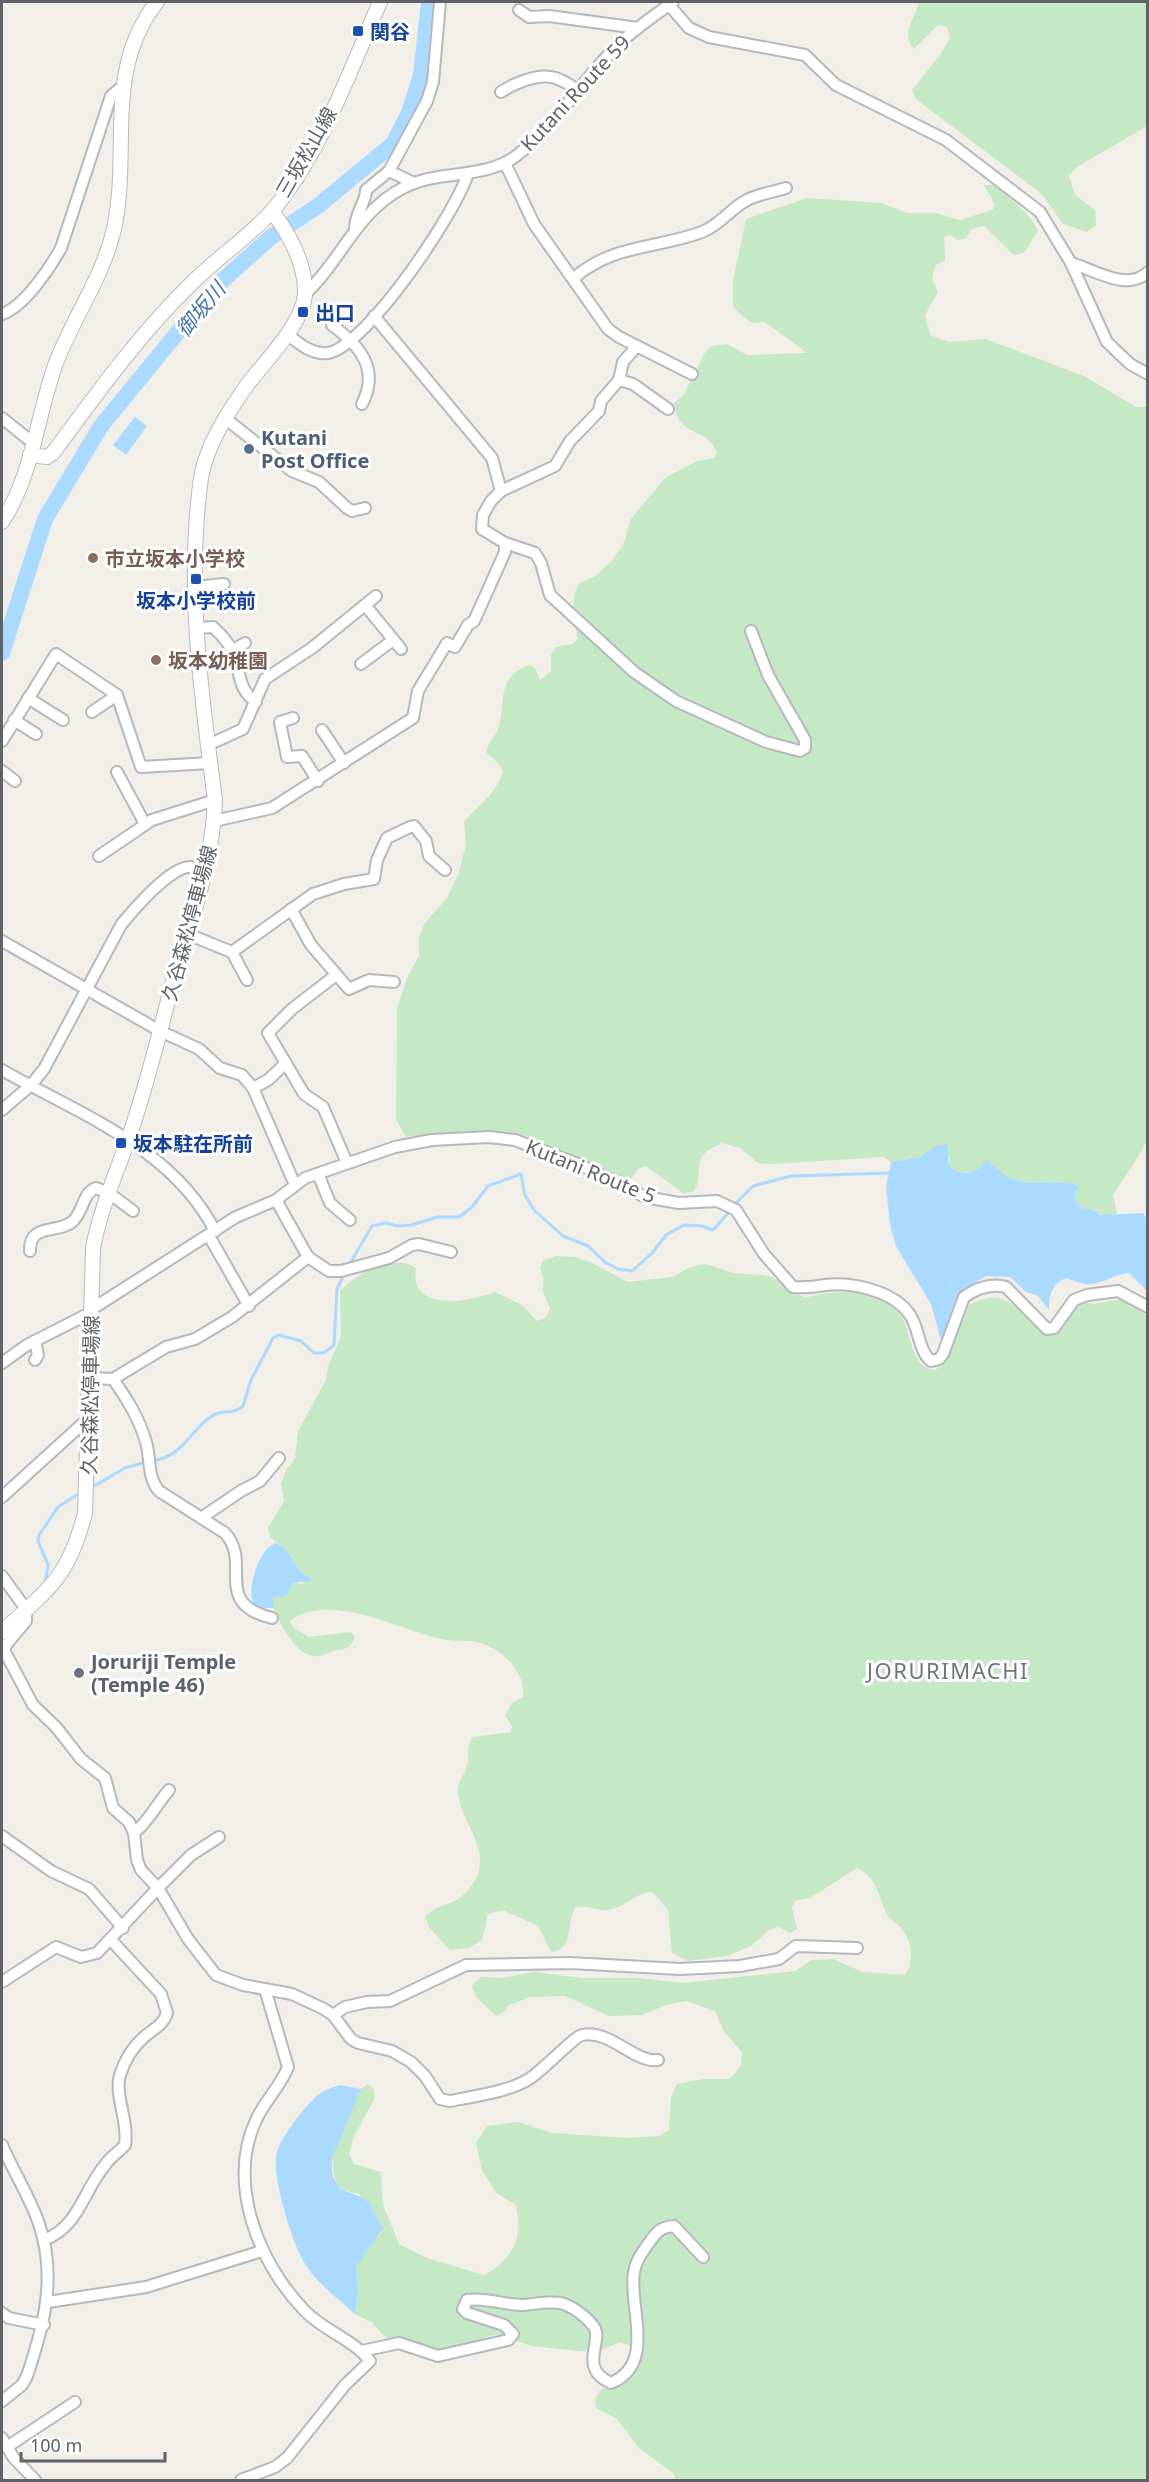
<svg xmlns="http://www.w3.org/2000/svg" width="1149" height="2482" font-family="'Noto Sans','Noto Sans JP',sans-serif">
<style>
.green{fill:#c5e8c5}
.water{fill:#aadaff}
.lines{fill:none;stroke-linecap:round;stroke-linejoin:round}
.stream{stroke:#aadaff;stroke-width:3}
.river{stroke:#aadaff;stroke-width:16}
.minor-casing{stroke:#b5b8bc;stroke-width:14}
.secondary-casing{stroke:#b6babf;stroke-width:16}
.minor{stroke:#fff;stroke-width:10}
.secondary{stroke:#fff;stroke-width:14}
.transit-dot{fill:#1a4fb4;stroke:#fff;stroke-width:2}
.service-dot{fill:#5c6f8a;stroke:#fff;stroke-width:2}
.education-dot{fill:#8d6e63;stroke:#fff;stroke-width:2}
.worship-dot{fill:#6b7280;stroke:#fff;stroke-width:2}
.labels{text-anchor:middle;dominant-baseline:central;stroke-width:6;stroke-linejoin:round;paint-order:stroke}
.transit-label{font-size:20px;font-weight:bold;fill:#164399;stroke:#fff;text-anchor:start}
.street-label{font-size:20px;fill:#5f6368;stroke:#fff}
.service-label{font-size:20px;font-weight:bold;fill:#4e5e75;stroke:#fff;text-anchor:start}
.education-label{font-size:20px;font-weight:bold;fill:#785e54;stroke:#fff;text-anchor:start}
.worship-label{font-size:20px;font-weight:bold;fill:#5b616d;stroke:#fff;text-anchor:start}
.water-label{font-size:21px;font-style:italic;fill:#4174aa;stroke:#fff}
.quarter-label{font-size:22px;letter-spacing:1.5px;fill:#70757a;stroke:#fff}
</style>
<rect width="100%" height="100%" fill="#f1efe8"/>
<g class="green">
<path d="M 919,2 L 1147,2 L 1147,126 L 1077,167 L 1069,176 L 1075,195 L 1095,210 L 1096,225 L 1087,232 L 1063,224 L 1042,194 L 916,99 L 912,90 L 940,55 L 950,38 L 947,27 L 938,25 L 914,49 C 900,34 915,19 919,2 Z"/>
<path d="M 984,185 L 995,185 C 1010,200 1030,212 1038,231 L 1024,253 L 1014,255 L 984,226 L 972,229 L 965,239 L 958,240 L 950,235 L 944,237 L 945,260 L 936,265 L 932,278 L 938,292 L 925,315 L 930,335 L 949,342 L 986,339 L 1084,376 L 1136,407 L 1147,407 L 1148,1138 L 1140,1154 L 1113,1195 L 1117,1213 C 1106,1218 1101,1216 1092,1209 L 1082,1208 L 1074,1197 L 1079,1185 C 1038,1176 1023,1196 987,1161 C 976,1174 964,1176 949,1166 L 950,1158 L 937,1145 L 920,1157 L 891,1162 L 884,1157 L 771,1164 L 758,1163 L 740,1148 L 722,1143 C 717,1146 708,1149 704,1154 C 695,1165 703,1179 693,1192 L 683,1193 L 646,1166 L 638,1169 L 630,1181 L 621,1183 L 514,1133 L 459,1132 L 406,1137 L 396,1119 L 397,1008 L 408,976 L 419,956 L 419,936 L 425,923 L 447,898 L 458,875 L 466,845 L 464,822 C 479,804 496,795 503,771 L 498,763 L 487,753 C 487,743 492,741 496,733 C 509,707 492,678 530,665 L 535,668 L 540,680 L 551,671 L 551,655 L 556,647 L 573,644 L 578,639 C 574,618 569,604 579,583 L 594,577 L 611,562 L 623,545 L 631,519 L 665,478 L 697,461 L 714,458 L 717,454 C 709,425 678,440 674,403 L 683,396 L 706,351 L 712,346 L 727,344 L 747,355 L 807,353 L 765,322 L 753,323 L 742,316 L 733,306 L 733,281 L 746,219 L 807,198 L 881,203 L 907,213 L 936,213 L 959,220 L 993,210 L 995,205 Z"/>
<path d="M 556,1256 L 576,1257 L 592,1263 L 628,1282 L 673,1277 L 690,1267 L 706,1264 L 733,1273 L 769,1276 L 788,1285 L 804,1298 C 835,1290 878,1285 900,1314 C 913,1332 909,1368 935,1370 L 946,1362 L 969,1305 C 1013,1282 1018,1319 1050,1336 C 1069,1327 1072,1307 1085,1302 C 1099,1308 1114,1295 1128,1302 C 1135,1304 1141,1312 1147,1316 L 1147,2480 L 676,2480 L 673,2473 L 639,2448 L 617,2419 L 596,2408 L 595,2398 L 602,2389 L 622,2384 L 643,2352 L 620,2342 L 604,2349 L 579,2351 L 532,2346 L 497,2334 L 426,2355 L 408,2354 L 398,2350 L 371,2322 L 355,2314 L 358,2292 L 356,2267 L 366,2249 L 381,2233 L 359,2194 L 340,2189 C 319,2159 349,2118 361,2089 L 368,2084 L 373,2088 L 375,2098 L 354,2136 L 349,2154 L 354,2164 L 381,2172 L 383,2205 L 399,2244 L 427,2258 L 484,2275 C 513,2261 525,2235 515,2204 L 496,2193 L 482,2170 L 476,2143 L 487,2126 L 518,2122 L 552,2133 L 626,2138 L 659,2136 L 669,2130 L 671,2098 L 677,2084 L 704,2079 L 730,2079 L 741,2066 L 742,2052 L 723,2030 L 715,2011 L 686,2001 L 666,2005 L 642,2015 L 609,2016 L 565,1996 L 530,1997 L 509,2005 L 503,2013 L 496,2016 L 476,1997 L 472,1986 L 481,1977 L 503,1978 L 534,1972 L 582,1978 L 638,1978 L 683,1983 L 795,1971 L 812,1960 L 833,1959 L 863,1972 L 905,1975 C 915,1960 912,1940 900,1927 C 896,1922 889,1920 887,1914 C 878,1896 877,1877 857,1868 L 810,1898 L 795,1901 L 792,1908 L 797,1929 L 790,1933 L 779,1927 L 769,1930 L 751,1946 L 727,1956 L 688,1961 L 672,1953 L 668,1910 L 653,1892 C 636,1892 626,1907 609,1910 C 597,1912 588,1904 575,1908 C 566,1924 575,1949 551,1952 L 538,1926 L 503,1910 L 488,1914 L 482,1940 L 469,1948 L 450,1950 L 429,1927 L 425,1917 C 440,1900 458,1910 475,1880 C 492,1849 461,1823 458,1793 C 457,1780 466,1774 468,1762 C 469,1751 466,1747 473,1737 L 511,1732 L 512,1726 L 505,1715 L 512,1703 L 523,1697 C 526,1677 511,1659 494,1649 C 474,1637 459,1643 441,1639 C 398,1629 329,1591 290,1621 L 293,1627 L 309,1637 L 351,1632 L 355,1637 C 351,1649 344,1649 333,1651 C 327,1653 322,1657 315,1656 C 295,1656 277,1619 272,1603 L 273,1598 L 289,1592 L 292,1583 L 303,1584 L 305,1576 L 283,1547 L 270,1537 L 268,1528 L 284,1501 L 281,1484 L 286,1470 L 295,1458 L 298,1431 L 326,1380 L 328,1366 L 341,1337 L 340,1291 C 355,1274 394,1252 416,1268 C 408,1313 470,1302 495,1292 L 522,1305 L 537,1321 L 545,1318 L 550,1309 L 542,1289 L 544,1280 L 540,1268 L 543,1261 Z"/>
</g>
<g class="water">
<path d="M 135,417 L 147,426 L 126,455 L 113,445 Z"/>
<path d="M 947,1144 L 949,1166 C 964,1177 976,1174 987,1160 C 1023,1196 1038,1176 1079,1185 L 1074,1197 L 1082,1208 L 1092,1209 L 1100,1215 L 1143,1213 L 1147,1219 L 1147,1291 L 1129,1273 C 1113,1274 1099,1286 1086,1284 C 1079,1283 1072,1280 1066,1278 C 1051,1285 1049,1295 1049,1310 L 1037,1295 L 1026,1292 L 1010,1277 L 986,1276 L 958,1293 L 941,1340 L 931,1304 L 896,1246 L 890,1225 L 886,1187 L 891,1162 L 920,1157 L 937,1145 Z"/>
<path d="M 275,1543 C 292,1547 294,1572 311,1578 L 311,1581 L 293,1583 L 287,1595 L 273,1598 L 274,1608 L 257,1608 C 243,1596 258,1549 275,1543 Z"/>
<path d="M 340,2085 L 361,2089 L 333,2156 C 330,2169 332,2178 340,2189 C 372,2200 367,2199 383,2228 L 356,2267 L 358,2292 L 355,2314 C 338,2298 316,2283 304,2262 C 292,2242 273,2180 276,2157 C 277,2142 304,2107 316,2097 C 323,2090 332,2088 340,2085 Z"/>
</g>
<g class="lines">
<g class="stream">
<path d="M 733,1206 L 753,1186 L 791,1176 L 891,1173"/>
<path d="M 349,1265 L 372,1226 L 386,1223 L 397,1226 L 411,1225 L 438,1217 L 459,1217 L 472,1207 L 488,1186 L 521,1174 L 525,1195 L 534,1210 L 563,1236 L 588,1246 L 606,1263 L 618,1269 L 632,1271 L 652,1253 L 666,1235 L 684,1225 L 702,1226 L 713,1230 L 730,1211"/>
<path d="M 153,1461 C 185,1455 188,1432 212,1416 C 222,1409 234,1415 243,1406 L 251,1380 L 273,1338 L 279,1335 L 301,1341 L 314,1353 L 324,1353 L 334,1345 L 337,1289 L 344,1274"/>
<path d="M 89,1489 L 125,1468 L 146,1462"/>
<path d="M 45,1583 L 48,1565 L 38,1541 L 39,1535 L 58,1507 L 80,1493"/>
</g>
<path class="river" d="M 2,653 L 45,519 L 101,426 L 187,321 L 223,280 L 271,237 L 318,206 L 393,144 L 409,113 L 421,75 L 429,2"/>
<defs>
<g id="minor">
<path d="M 669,5 L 689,28 L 709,37 L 805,55 L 836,85 L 946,140 L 1040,212 L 1071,263 L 1107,342 L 1130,364 L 1148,374"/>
<path d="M 519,10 L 529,17 L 549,16 L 638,28"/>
<path d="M 501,92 C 513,84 536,74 551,77 C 560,78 570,85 578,90"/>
<path d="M 505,163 L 534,224 L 608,329 L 619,337 L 692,374"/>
<path d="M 389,171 L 414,183"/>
<path d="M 355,229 C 355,212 366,203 366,190 L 389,171 L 427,101 L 433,82 L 440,2"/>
<path d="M 1071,263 C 1095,270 1127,292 1148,272"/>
<path d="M 574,278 C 613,244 656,249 702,232 C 720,225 730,209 747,200 C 759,194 773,192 786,188"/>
<path d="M 305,294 C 341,261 357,211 403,188 C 438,169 484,180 516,156 C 555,126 581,82 615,48 C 632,30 653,17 673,2"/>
<path d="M 2,314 C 24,307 50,268 61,248 L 111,96 L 123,86"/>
<path d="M 374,316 L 492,458 L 501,491"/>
<path d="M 332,325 C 360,346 380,369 362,404"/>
<path d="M 287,334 C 298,343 312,355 328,353 C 367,346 457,211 468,173"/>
<path d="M 637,346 L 623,362 L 619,380 L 601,401 L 599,411 L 570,441 L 555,466 L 501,491 L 491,501 L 483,515 L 482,529 L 505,543 L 535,553 L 541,563 L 550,595 L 634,672 L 676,701 L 766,742 L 800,751 L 805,748 L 805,740 L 768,675 L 751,631"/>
<path d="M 619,380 L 633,384 L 668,409"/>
<path d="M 2,418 L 33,443"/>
<path d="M 226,419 L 292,471 L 319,482 L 347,508 L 352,511 L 365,508"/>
<path d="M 195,587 L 224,584"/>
<path d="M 365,605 L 401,649"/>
<path d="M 196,628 L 213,627 C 222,635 232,647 235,659 C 241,677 239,690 256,702"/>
<path d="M 231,651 L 245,643"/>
<path d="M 361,664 L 393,640"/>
<path d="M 28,698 L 63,720"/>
<path d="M 92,712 L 117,695"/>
<path d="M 293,718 L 280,722 L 287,757 L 302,756 L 318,781"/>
<path d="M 14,720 L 36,734"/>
<path d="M 322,730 L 344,763"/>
<path d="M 2,741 L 56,654 L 117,695 L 141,767 L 210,763"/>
<path d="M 208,745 L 243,729 L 265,679 L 312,648 L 376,596"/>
<path d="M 2,771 L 15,781"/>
<path d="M 117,772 L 145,824"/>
<path d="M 214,821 L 272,808 L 413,718 L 418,691 L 447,643 L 455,647 L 468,625 L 474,621 L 505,552 L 505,543"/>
<path d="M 99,856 L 152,820 L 215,800"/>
<path d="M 291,909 L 311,945 L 349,989 L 369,980 L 394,982"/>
<path d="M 187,934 L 232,952 L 313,894 L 344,884 L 374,879 L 377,860 L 387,838 L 410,827 L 414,826 L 426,841 L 429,856 L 445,870"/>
<path d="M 2,941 L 160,1031 L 199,1049 L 220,1068 L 242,1075 L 253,1088 L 295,1185"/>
<path d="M 232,952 L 247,980"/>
<path d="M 336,975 L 292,1009 L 268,1033 L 304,1094 L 323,1107 L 347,1163"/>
<path d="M 2,1070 C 79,1114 172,1147 215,1231"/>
<path d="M 253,1088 L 268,1080 L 286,1063"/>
<path d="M 2,1110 L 31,1085 L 44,1069 L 121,925 C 134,909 170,867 190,867 C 194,867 200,870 204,870"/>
<path d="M 318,1174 L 330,1203 L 350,1220"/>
<path d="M 209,1236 L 249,1306"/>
<path d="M 30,1251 C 29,1223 57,1234 72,1222 C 84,1212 82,1193 96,1188 L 109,1193 L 133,1211"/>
<path d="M 308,1257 L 329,1271 L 341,1271 L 389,1258 L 412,1245 L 419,1244 L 451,1252"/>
<path d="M 35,1341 L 38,1355 L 35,1360"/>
<path d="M 2,1363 L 27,1345 L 90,1313 L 92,1309 L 236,1217 L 276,1200 L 305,1178 L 395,1147 L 432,1140 L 489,1137 L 515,1140 L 580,1165 L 645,1197 L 679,1203 L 717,1201 L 736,1210 L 764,1254 L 793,1287 C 805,1288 814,1287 825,1285 C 853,1282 894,1291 910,1315 C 920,1330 918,1350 931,1361 L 939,1359 L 943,1354 L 964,1297 C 977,1288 991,1283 1006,1287 L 1047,1329 L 1054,1328 L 1074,1300 L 1087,1295 L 1118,1291 L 1148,1307"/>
<path d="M 91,1378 L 113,1379 C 127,1399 139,1418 146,1442 C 151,1459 147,1477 159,1491 L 225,1533 C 253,1564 211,1603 272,1618"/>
<path d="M 113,1379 L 166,1347 L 195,1339 L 232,1317 L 308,1257 L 276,1200"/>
<path d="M 2,1497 L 90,1417"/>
<path d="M 201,1518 L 241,1491 L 260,1481 L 279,1458"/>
<path d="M 2,1576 L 26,1609 L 26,1621 L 5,1646 L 5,1652 L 33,1705 L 56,1727 L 81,1759 L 105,1778 L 113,1808 L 129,1822 L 134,1833 L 137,1860 L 141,1870 L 158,1888 L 97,1953 L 81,1957 L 56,1947 L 2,1982"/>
<path d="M 134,1833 C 149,1821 156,1805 169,1790"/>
<path d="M 2,1836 L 51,1871 L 89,1889 L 123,1928"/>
<path d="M 219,1837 L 191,1855 L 158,1888 L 188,1939 L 216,1975 L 243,1985 L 292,1994 L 324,2009 L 333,2015 L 351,2039 L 358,2043 L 392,2051 L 411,2062 L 425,2076 L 440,2099 L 450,2101 C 475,2096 508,2092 529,2079 C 542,2071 575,2036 582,2035 C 610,2029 634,2063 658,2060"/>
<path d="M 333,2015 L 345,2007 L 367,2002 L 390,2001 L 466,1965 L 570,1963 L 680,1969 L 740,1966 L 779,1959 L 796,1946 L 857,1948"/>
<path d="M 2,2145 C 13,2171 30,2197 39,2224 C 57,2276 44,2326 27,2376 L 22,2385 L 2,2401"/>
<path d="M 44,2240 C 79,2227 83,2191 105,2165 C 110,2157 119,2152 125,2145 C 129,2122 114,2094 120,2075 C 124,2063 132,2048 142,2039 C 151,2030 163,2026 167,2013 L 161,1994 L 111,1940"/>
<path d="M 48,2302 L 146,2287 L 262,2251"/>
<path d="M 2,2313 L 9,2318 L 44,2325"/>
<path d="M 362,2351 L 399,2343 L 438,2356 L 508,2340 L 513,2334 L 504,2325 L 467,2313 L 463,2309 L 467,2300 C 485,2297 504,2305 523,2305 C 535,2304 548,2301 560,2303 C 571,2305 587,2317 594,2327 C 604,2341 577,2368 611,2383 C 657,2364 628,2306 634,2272 C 636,2261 640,2256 646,2247 C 655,2235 658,2227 674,2226 L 703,2257"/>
<path d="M 2,2438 L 13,2457 L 35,2480"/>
<path d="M 7,2447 L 75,2402"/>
<path d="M 241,2480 L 275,2467 L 287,2458 L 345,2385 L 370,2361 C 353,2339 324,2331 305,2311 C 258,2263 226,2182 257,2118 C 266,2100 281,2085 288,2067 L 265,1989"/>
</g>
<g id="secondary">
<path d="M 30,455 L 47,457 L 53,453 C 97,393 140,333 194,281 C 218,257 249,237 272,211 C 318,158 352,67 380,2"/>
<path d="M 2,522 C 33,475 37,415 56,363 C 73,318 103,277 114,229 C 131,149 103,71 157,2"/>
<path d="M 2,1632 C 49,1588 68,1579 85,1513 L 93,1248 C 100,1211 115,1176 128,1140 C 146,1089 159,1034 173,982 C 190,923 213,862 215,800 C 201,694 186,585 201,478 C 206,446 228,412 247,385 C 265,361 303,324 305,294 C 306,264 289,234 272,211"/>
</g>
</defs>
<use href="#minor" class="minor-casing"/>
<use href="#secondary" class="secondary-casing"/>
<use href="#minor" class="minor"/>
<use href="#secondary" class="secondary"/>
</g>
<g class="transit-dot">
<rect x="352" y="25" width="12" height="12" rx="3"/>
<rect x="297" y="306" width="12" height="12" rx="3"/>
<rect x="190" y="573" width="12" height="12" rx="3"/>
<rect x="115" y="1137" width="12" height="12" rx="3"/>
</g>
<circle class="service-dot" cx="249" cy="449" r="6"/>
<g class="education-dot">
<circle cx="93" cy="558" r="6"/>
<circle cx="156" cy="660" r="6"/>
</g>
<circle class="worship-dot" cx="79" cy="1673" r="6"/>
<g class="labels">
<g class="transit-label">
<text x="370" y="31">関谷</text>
<text x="315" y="312">出口</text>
<text x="196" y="600" text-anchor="middle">坂本小学校前</text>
<text x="133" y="1143">坂本駐在所前</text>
</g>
<g class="street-label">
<text transform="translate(575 93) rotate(-47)">Kutani Route 59</text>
<text transform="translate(306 152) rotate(-60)">三坂松山線</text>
<text transform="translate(189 923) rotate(-75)">久谷森松停車場線</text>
<text transform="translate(591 1171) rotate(22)">Kutani Route 5</text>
<text transform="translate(90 1395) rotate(-89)">久谷森松停車場線</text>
</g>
<g class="service-label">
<text x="261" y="437">Kutani<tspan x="261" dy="23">Post Office</tspan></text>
</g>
<g class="education-label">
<text x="105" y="558">市立坂本小学校</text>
<text x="168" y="660">坂本幼稚園</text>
</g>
<g class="worship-label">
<text x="91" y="1661">Joruriji Temple<tspan x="91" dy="23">(Temple 46)</tspan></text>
</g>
<g class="water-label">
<text transform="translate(200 309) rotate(-50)">御坂川</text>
</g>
<g class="quarter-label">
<text x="948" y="1670">JORURIMACHI</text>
</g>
</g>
<rect width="1149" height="2482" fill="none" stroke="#5f6368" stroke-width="6"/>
<path d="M21 2452v9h144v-9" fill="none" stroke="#5f6368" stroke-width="3"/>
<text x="30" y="2452" font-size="18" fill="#5f6368" stroke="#ffffff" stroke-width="4.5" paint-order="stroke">100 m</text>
</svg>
